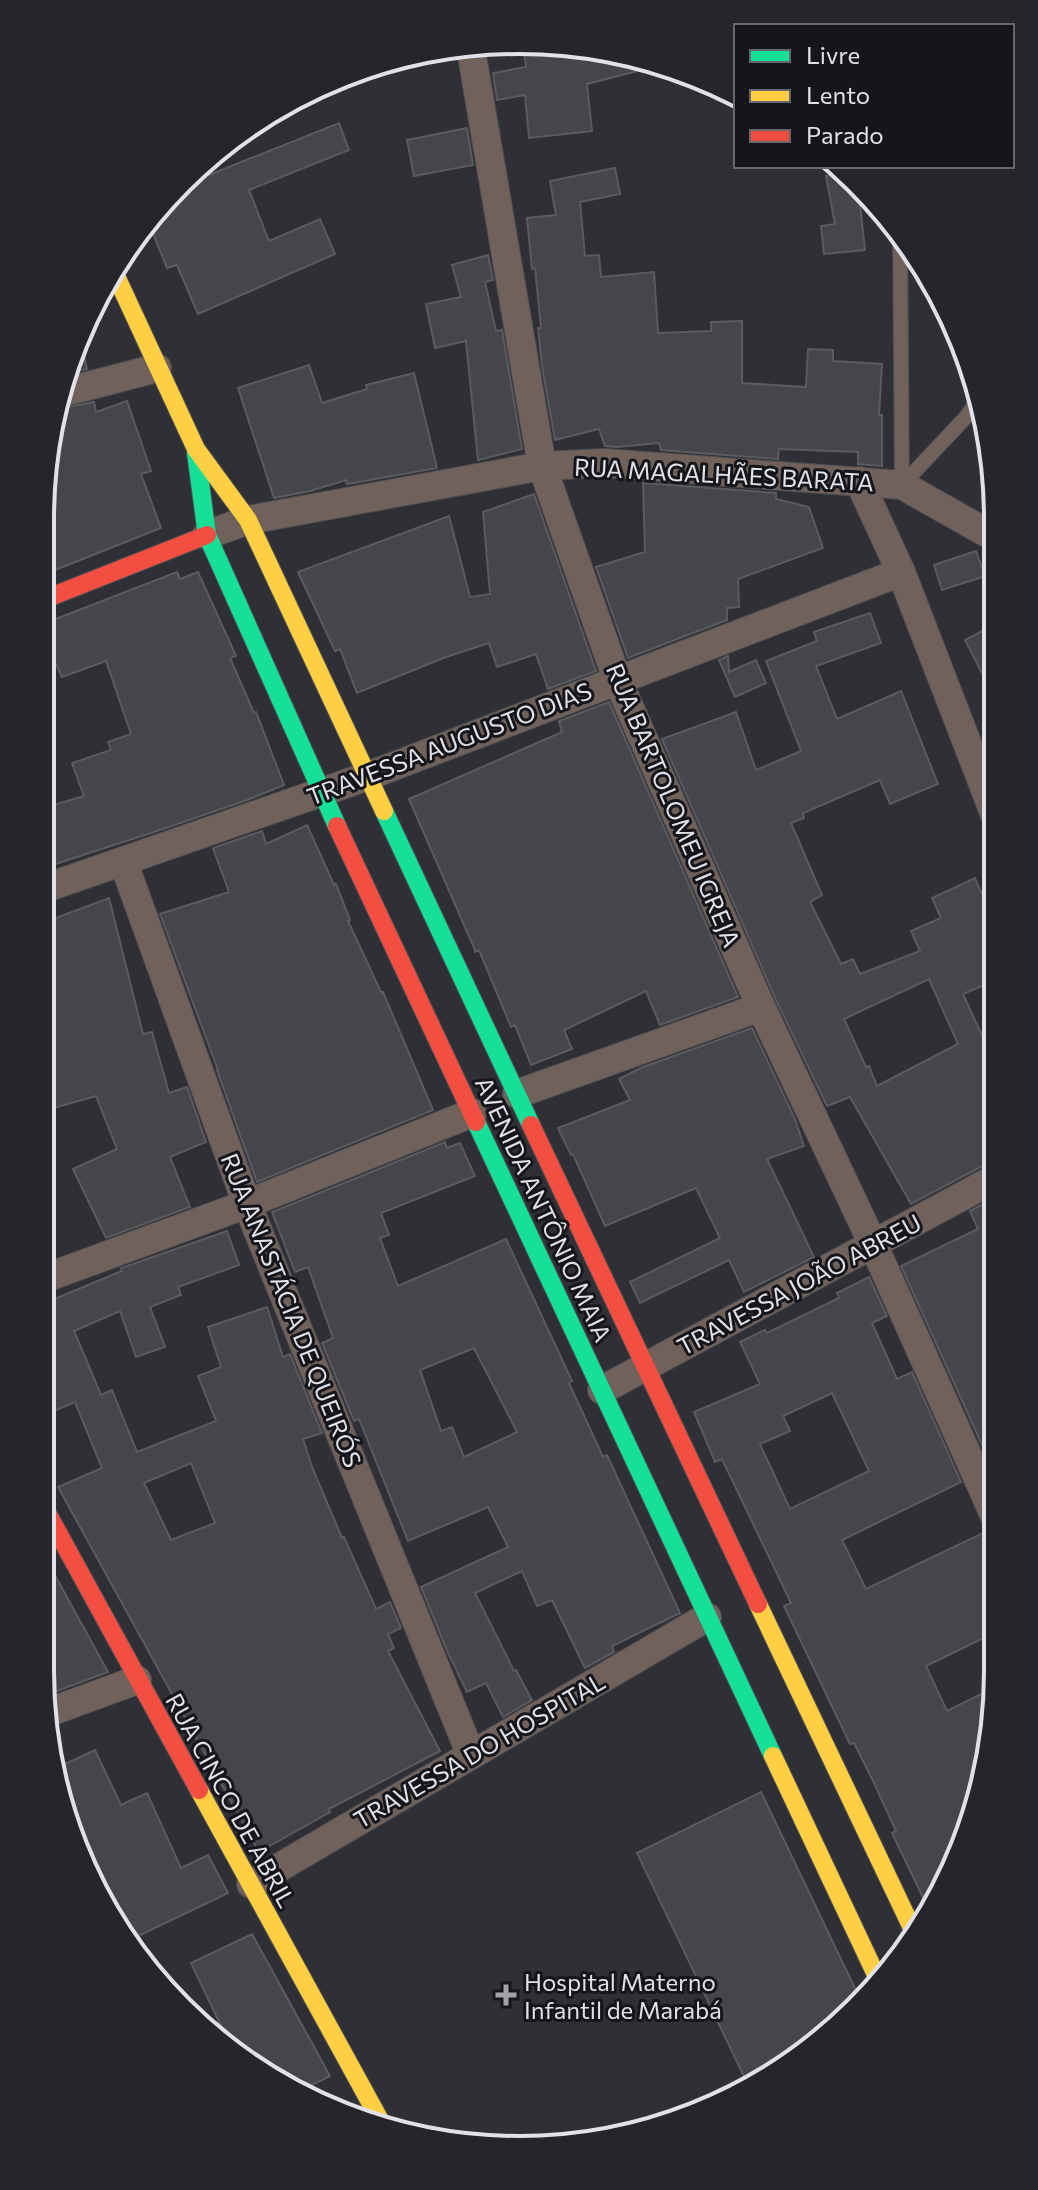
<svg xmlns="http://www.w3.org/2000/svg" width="1038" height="2190" font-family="Commissioner,sans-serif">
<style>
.building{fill:#46464a;stroke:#5a5b5f;stroke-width:2;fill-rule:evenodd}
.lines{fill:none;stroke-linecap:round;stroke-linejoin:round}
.lane-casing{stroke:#4c4d51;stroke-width:16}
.street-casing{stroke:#4c4d51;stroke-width:30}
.fast-casing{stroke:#4c4d51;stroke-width:20}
.slow-casing{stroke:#4c4d51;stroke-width:20}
.jam-casing{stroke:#4c4d51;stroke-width:20}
.lane{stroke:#70625b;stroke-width:14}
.street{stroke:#70625b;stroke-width:28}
.fast{stroke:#16e098;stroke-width:18}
.slow{stroke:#ffcf43;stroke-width:18}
.jam{stroke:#f24e42;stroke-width:18}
.poi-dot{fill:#a3a4aa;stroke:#15161b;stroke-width:3}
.labels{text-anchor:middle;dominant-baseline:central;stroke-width:6;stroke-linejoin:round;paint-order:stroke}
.street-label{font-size:24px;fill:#e1e2e9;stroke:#15161b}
.poi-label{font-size:24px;fill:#e1e2e9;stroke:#15161b;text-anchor:start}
.rim{fill:none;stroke:#e1e2e9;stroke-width:4}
</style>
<rect width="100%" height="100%" fill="#2f3035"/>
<g class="building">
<path d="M 551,46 L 572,51 L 653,67 L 587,84 L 592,131 L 529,138 L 525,95 L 497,100 L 493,73 L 526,67 L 524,51 Z"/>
<path d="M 339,123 L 349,150 L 249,190 L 269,241 L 320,219 L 335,254 L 198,314 L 177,265 L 167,268 L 150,226 L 174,189 Z"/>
<path d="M 467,128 L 473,165 L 414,176 L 407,140 Z"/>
<path d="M 615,168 L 620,194 L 580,202 L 585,256 L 599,255 L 601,277 L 654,272 L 658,333 L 711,331 L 711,322 L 742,321 L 742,383 L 806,387 L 808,349 L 833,350 L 833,361 L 882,364 L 879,415 L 882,415 L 882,466 L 858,464 L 858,452 L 779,449 L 778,459 L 661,450 L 659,443 L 617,447 L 605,446 L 599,429 L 555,440 L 542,366 L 538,328 L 541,328 L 535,268 L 532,269 L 527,218 L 556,215 L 550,181 Z"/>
<path d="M 844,172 L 858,186 L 865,250 L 824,254 L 821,226 L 835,224 L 826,176 Z"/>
<path d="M 488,255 L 493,280 L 485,282 L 496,331 L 502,330 L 522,449 L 478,460 L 466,341 L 435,348 L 426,304 L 461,297 L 452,265 Z"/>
<path d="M 79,332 L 87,369 L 69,373 L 77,335 Z"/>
<path d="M 309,365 L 322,403 L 367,389 L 366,385 L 414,373 L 437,468 L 347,484 L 346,480 L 310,491 L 274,498 L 238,388 Z"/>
<path d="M 127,401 L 151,471 L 141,474 L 161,528 L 40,576 L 40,519 L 62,408 L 94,402 L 96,412 Z"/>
<path d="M 643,483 L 776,493 L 776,499 L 809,507 L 823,548 L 738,579 L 739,607 L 727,608 L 727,620 L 628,658 L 596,567 L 645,552 Z"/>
<path d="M 534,494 L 596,671 L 548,689 L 536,654 L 497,667 L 489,643 L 446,657 L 357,693 L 340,649 L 335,651 L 298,572 L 449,516 L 470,597 L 490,594 L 483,512 Z"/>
<path d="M 976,551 L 985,576 L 942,590 L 934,565 Z"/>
<path d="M 177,572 L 180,579 L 198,572 L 236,656 L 230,658 L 254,713 L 256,712 L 284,785 L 250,799 L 163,829 L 40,869 L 40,809 L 84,796 L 72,763 L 111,750 L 108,742 L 131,734 L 106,661 L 62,677 L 56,664 L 40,671 L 40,623 L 48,622 Z"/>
<path d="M 870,613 L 881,643 L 816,666 L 837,719 L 901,691 L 938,784 L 890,804 L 880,780 L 803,813 L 804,818 L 791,823 L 822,895 L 810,902 L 841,964 L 853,959 L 860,974 L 920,951 L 911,931 L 941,918 L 932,898 L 975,878 L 995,925 L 996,980 L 963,994 L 996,1066 L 996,1161 L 988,1163 L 911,1204 L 850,1097 L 827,1106 L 776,1000 L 662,739 L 736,712 L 756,770 L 801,751 L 766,661 L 817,641 L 814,632 ZM 929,979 L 958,1044 L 877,1086 L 869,1066 L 866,1067 L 844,1019 Z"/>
<path d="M 994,625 L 994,647 L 995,698 L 965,640 Z"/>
<path d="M 728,656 L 729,672 L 756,660 L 766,683 L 735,697 L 719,660 Z"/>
<path d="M 609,702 L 738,997 L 660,1025 L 646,991 L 564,1030 L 572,1049 L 531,1065 L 515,1025 L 511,1027 L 479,950 L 475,952 L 475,950 L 409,799 L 562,732 L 559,721 Z"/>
<path d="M 307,825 L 334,885 L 336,884 L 350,920 L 348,921 L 381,992 L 383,992 L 433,1110 L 257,1182 L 217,1070 L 218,1070 L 160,914 L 229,892 L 213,848 L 262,831 L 266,844 Z"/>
<path d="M 109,898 L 143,1034 L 152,1032 L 169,1093 L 187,1087 L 206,1142 L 170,1157 L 190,1207 L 106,1238 L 73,1169 L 117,1149 L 96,1096 L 40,1112 L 40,924 Z"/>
<path d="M 752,1028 L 795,1119 L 804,1146 L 767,1159 L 814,1257 L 744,1292 L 729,1260 L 640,1303 L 630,1282 L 720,1238 L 696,1188 L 605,1226 L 573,1154 L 571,1155 L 558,1128 L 630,1100 L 619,1079 L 643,1067 Z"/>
<path d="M 445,1142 L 447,1148 L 460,1143 L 475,1176 L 381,1213 L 389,1235 L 380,1238 L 398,1286 L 506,1239 L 572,1381 L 569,1383 L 603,1457 L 607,1455 L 680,1613 L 612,1646 L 614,1652 L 585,1668 L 552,1600 L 537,1606 L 522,1571 L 475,1593 L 514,1671 L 516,1670 L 532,1700 L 503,1717 L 486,1683 L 467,1692 L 448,1653 L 421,1587 L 508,1547 L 488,1507 L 408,1541 L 359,1419 L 354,1421 L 322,1343 L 333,1338 L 308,1267 L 295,1272 L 272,1212 ZM 474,1348 L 517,1432 L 464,1457 L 452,1427 L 441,1431 L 420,1370 Z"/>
<path d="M 996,1197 L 997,1465 L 992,1467 L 901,1266 L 978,1229 L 970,1211 Z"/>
<path d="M 227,1231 L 239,1265 L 178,1287 L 181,1295 L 150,1307 L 165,1347 L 136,1357 L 120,1311 L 74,1331 L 101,1395 L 112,1390 L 137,1452 L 216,1421 L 198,1376 L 221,1367 L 208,1327 L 267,1307 L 283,1357 L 290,1354 L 322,1433 L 303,1439 L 312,1467 L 342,1538 L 344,1537 L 376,1609 L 390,1602 L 401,1628 L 388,1634 L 394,1648 L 388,1651 L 440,1751 L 329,1809 L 330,1812 L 259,1852 L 58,1487 L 102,1468 L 75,1402 L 47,1414 L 40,1398 L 40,1305 L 122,1271 L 121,1268 ZM 191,1463 L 215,1523 L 171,1540 L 144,1483 Z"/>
<path d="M 869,1277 L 887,1316 L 872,1323 L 897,1379 L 912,1372 L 961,1482 L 842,1540 L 866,1589 L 985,1532 L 998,1538 L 998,1559 L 982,1566 L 998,1602 L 998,1631 L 926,1666 L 947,1711 L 995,1687 L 961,1855 L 927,1906 L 892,1833 L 896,1831 L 874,1783 L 854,1743 L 850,1744 L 784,1606 L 791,1603 L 722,1459 L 715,1462 L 694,1412 L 760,1384 L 740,1342 L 765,1330 L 767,1333 L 839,1298 L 837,1293 ZM 832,1393 L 869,1471 L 790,1509 L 760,1444 L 790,1431 L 783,1416 Z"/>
<path d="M 40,1548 L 108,1672 L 44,1696 L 40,1671 Z"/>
<path d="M 95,1750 L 121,1805 L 147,1793 L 181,1868 L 208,1855 L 228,1893 L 128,1941 L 66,1825 L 56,1768 Z"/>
<path d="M 761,1792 L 862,2003 L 858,2009 L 749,2087 L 637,1853 Z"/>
<path d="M 252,1934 L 330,2076 L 302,2090 L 258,2071 L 246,2046 L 233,2051 L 191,1963 Z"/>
</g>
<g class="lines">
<defs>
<path id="lane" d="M 900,229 L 902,485 L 966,417 L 979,399"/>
<g id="street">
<path d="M 471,50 L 542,466 L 617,679 L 761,1007 L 873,1244 L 997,1521"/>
<path d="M 65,392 L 157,368"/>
<path d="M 859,481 L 901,572 L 995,815"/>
<path d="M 207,535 L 248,520 L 542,466 L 604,463 L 902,485 L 994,537"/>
<path d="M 123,861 L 247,1204 L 471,1755"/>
<path d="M 40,890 L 368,776 L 901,572"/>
<path d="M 517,1094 L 761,1007"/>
<path d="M 40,1280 L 247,1204 L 472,1113"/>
<path d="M 602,1390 L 996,1178"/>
<path d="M 47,1713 L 137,1680"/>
<path d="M 251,1884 L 707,1617"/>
</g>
<g id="fast">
<path d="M 196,453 L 207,535 L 337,826"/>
<path d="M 384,811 L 531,1125"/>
<path d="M 476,1122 L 773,1756"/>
</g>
<g id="slow">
<path d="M 116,276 L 196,449 L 248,520 L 384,811"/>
<path d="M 758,1604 L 912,1928"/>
<path d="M 773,1756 L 878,1979"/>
<path d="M 199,1790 L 381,2122"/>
</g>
<g id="jam">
<path d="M 40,601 L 207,535"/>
<path d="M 337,826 L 476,1122"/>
<path d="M 531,1125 L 758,1604"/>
<path d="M 40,1500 L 199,1790"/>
</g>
</defs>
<use href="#lane" class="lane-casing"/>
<use href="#street" class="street-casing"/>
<use href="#fast" class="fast-casing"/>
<use href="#slow" class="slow-casing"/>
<use href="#jam" class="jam-casing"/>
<use href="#lane" class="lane"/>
<use href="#street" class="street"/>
<use href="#fast" class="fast"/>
<use href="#slow" class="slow"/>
<use href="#jam" class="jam"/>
</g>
<path class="poi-dot" d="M502 1983h8v8h8v8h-8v8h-8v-8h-8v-8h8z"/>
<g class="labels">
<g class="street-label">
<text transform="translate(724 474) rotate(3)">RUA MAGALHÃES BARATA</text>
<text transform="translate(449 743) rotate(-21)">TRAVESSA AUGUSTO DIAS</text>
<text transform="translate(674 805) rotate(67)">RUA BARTOLOMEU IGREJA</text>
<text transform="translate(544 1209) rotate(65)">AVENIDA ANTÔNIO MAIA</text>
<text transform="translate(799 1284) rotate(-28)">TRAVESSA JOÃO ABREU</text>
<text transform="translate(292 1310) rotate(68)">RUA ANASTÁCIA DE QUEIRÓS</text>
<text transform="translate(479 1750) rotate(-30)">TRAVESSA DO HOSPITAL</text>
<text transform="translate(231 1800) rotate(61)">RUA CINCO DE ABRIL</text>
</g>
<g class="poi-label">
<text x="524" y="1981">Hospital Materno<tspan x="524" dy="28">Infantil de Marabá</tspan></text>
</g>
</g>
<path d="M0 0H1038V2190H0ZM519 54H519A465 465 0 0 1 984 519V1671A465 465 0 0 1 519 2136H519A465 465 0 0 1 54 1671V519A465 465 0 0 1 519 54Z" fill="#25262b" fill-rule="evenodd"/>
<path class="rim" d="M519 54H519A465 465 0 0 1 984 519V1671A465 465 0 0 1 519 2136H519A465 465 0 0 1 54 1671V519A465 465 0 0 1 519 54Z"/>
<rect x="734" y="24" width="280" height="144" fill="#15161b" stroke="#67686d" stroke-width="2"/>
<rect x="750" y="50" width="40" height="12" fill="#16e098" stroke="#67686d" stroke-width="2"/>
<text x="806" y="64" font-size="24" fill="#e1e2e9">Livre</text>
<rect x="750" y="90" width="40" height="12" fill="#ffcf43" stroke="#67686d" stroke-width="2"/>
<text x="806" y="104" font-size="24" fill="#e1e2e9">Lento</text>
<rect x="750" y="130" width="40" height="12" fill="#f24e42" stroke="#67686d" stroke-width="2"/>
<text x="806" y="144" font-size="24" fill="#e1e2e9">Parado</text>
</svg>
